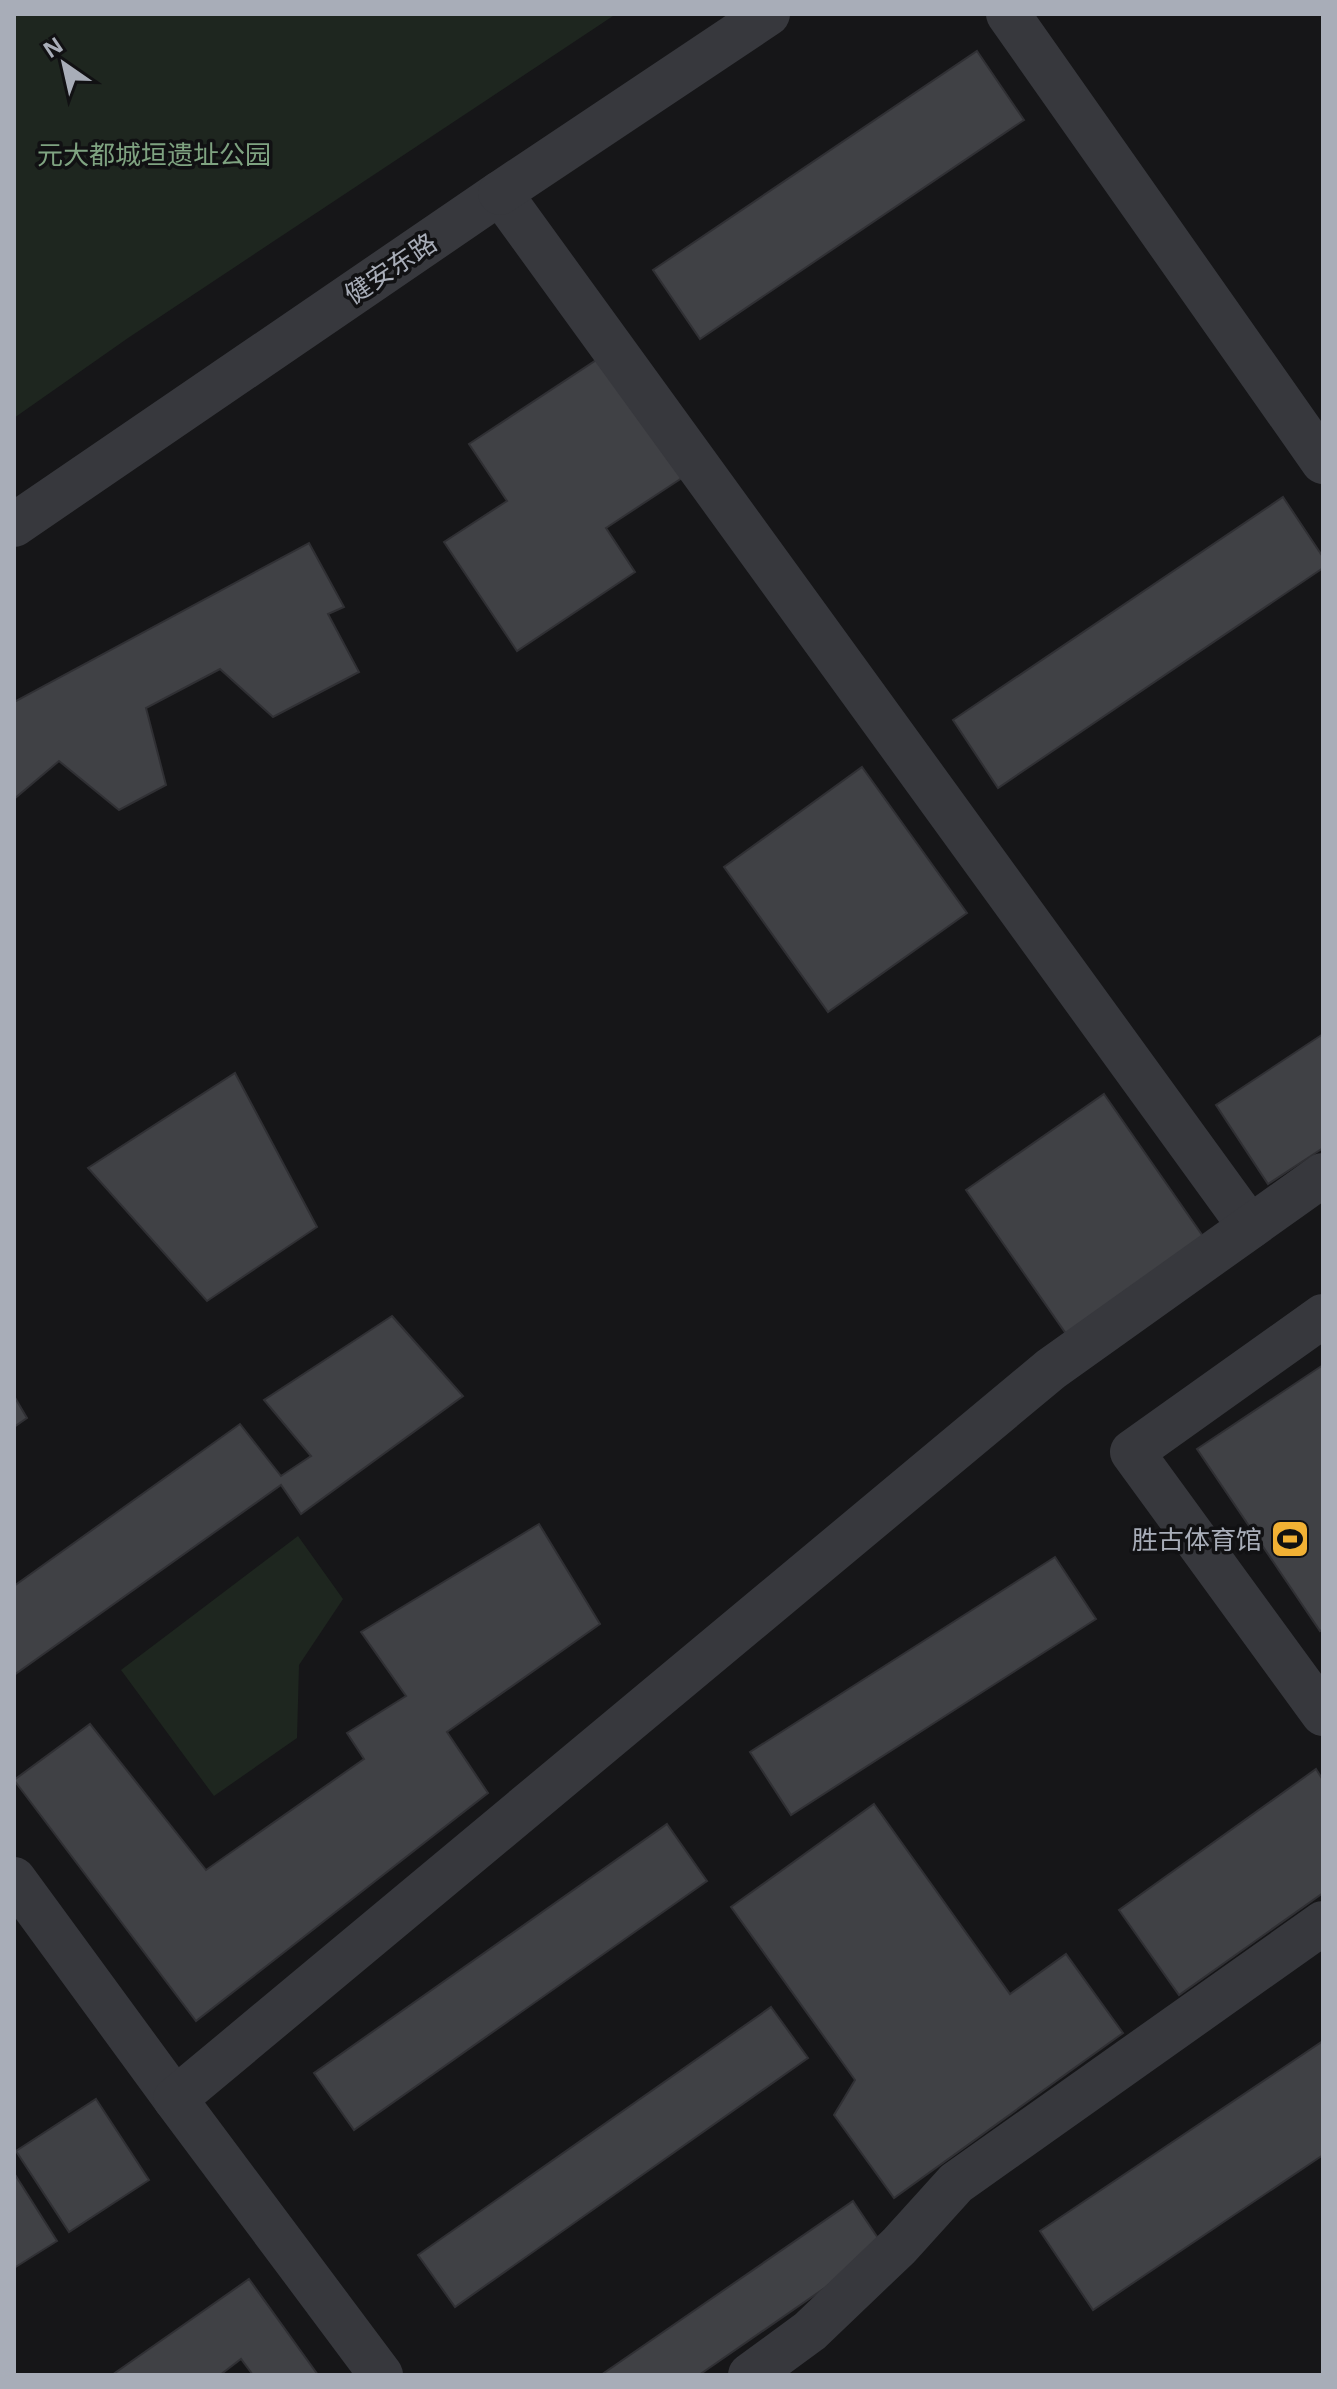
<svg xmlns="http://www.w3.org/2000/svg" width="1337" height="2389" font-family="'Open Sans','Noto Sans SC',sans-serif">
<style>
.green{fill:#1e261f}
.building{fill:#404145;stroke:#303034;stroke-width:2}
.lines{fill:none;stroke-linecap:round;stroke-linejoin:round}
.minor{stroke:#37383d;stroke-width:44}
.tertiary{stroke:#37383d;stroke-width:44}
.labels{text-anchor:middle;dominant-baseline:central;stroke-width:7;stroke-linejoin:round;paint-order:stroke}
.park-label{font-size:26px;fill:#7fa381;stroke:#111113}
.street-label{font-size:26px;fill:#a8adb8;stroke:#111113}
.poi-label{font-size:26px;fill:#a8adb8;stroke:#111113;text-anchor:end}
</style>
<rect width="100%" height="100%" fill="#161618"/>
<g class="green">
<path d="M 14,14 L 616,14 L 128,338 L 14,418 Z"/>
<path d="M 298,1536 L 343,1599 L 299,1665 L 297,1738 L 214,1796 L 121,1670 Z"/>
</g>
<g class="building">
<path d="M 977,51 L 1024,120 L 700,339 L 653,270 Z"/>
<path d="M 610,351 L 691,472 L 606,528 L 635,572 L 517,651 L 444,542 L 507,501 L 469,444 Z"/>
<path d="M 1283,497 L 1323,557 L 1323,568 L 998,788 L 953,720 Z"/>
<path d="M 309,543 L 344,607 L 328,614 L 359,672 L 273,717 L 220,669 L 146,708 L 166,785 L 119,810 L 59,761 L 14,799 L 14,702 Z"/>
<path d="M 862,767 L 967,913 L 828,1012 L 724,867 Z"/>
<path d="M 1323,1034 L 1323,1148 L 1268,1184 L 1216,1105 Z"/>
<path d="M 235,1073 L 317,1227 L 207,1301 L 88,1168 Z"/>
<path d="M 1104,1094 L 1207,1242 L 1069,1338 L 966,1190 Z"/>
<path d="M 392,1316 L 463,1396 L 301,1514 L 281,1485 L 14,1675 L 14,1586 L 240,1424 L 281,1476 L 311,1456 L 264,1400 Z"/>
<path d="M 1323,1365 L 1323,1629 L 1320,1631 L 1197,1449 Z"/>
<path d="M 14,1396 L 27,1418 L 14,1427 Z"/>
<path d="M 539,1524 L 600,1624 L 447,1732 L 488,1793 L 196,2021 L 14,1780 L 90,1724 L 206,1870 L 364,1759 L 347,1733 L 406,1696 L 361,1632 Z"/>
<path d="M 1055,1557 L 1096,1619 L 791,1815 L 750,1752 Z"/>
<path d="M 1316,1769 L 1323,1780 L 1323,1893 L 1179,1995 L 1119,1910 Z"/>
<path d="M 874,1804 L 1010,1994 L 1066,1954 L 1123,2033 L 894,2198 L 834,2115 L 855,2080 L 731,1907 Z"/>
<path d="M 667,1824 L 707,1881 L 354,2130 L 314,2073 Z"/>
<path d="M 771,2007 L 808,2058 L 455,2307 L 418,2255 Z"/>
<path d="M 1323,2041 L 1323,2155 L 1093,2310 L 1040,2231 Z"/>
<path d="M 96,2099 L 149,2180 L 69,2232 L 16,2151 Z"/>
<path d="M 14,2173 L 57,2241 L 14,2268 Z"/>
<path d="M 853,2201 L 884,2247 L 699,2375 L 601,2375 Z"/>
<path d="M 249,2279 L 318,2375 L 253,2375 L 241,2359 L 220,2375 L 112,2375 Z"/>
</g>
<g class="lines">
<g class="minor">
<path d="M 1008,14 L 1323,462"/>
<path d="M 14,525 L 500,193 L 1250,1227"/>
<path d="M 1323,1316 L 1132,1452 L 1323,1714"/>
<path d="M 14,1879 L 175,2099"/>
<path d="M 381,2375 L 175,2099 L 1051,1369 L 1323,1175"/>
<path d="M 750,2375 L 810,2331 L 899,2246 L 956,2183 L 1323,1923"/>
</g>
<path class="tertiary" d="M 500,193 L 768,14"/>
</g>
<defs>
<symbol id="stadium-square" viewBox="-11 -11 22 22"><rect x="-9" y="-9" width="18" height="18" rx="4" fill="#f2b134" stroke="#111113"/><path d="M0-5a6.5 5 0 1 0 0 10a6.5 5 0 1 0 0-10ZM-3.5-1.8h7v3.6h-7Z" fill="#111"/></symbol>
</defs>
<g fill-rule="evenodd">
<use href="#stadium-square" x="1268" y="1517" width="44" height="44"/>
</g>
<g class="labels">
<g class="park-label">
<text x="154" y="154">元大都城垣遗址公园</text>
</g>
<g class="street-label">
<text transform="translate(390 268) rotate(-34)">健安东路</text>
</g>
<g class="poi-label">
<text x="1262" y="1539">胜古体育馆</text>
</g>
</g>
<rect width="1337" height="2389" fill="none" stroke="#a8adb8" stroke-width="32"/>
<g transform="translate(64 64) rotate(326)" stroke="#111113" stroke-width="6" paint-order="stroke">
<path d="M0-6L14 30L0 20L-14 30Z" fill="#a8adb8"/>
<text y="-12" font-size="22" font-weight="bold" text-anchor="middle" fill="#a8adb8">N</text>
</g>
</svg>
